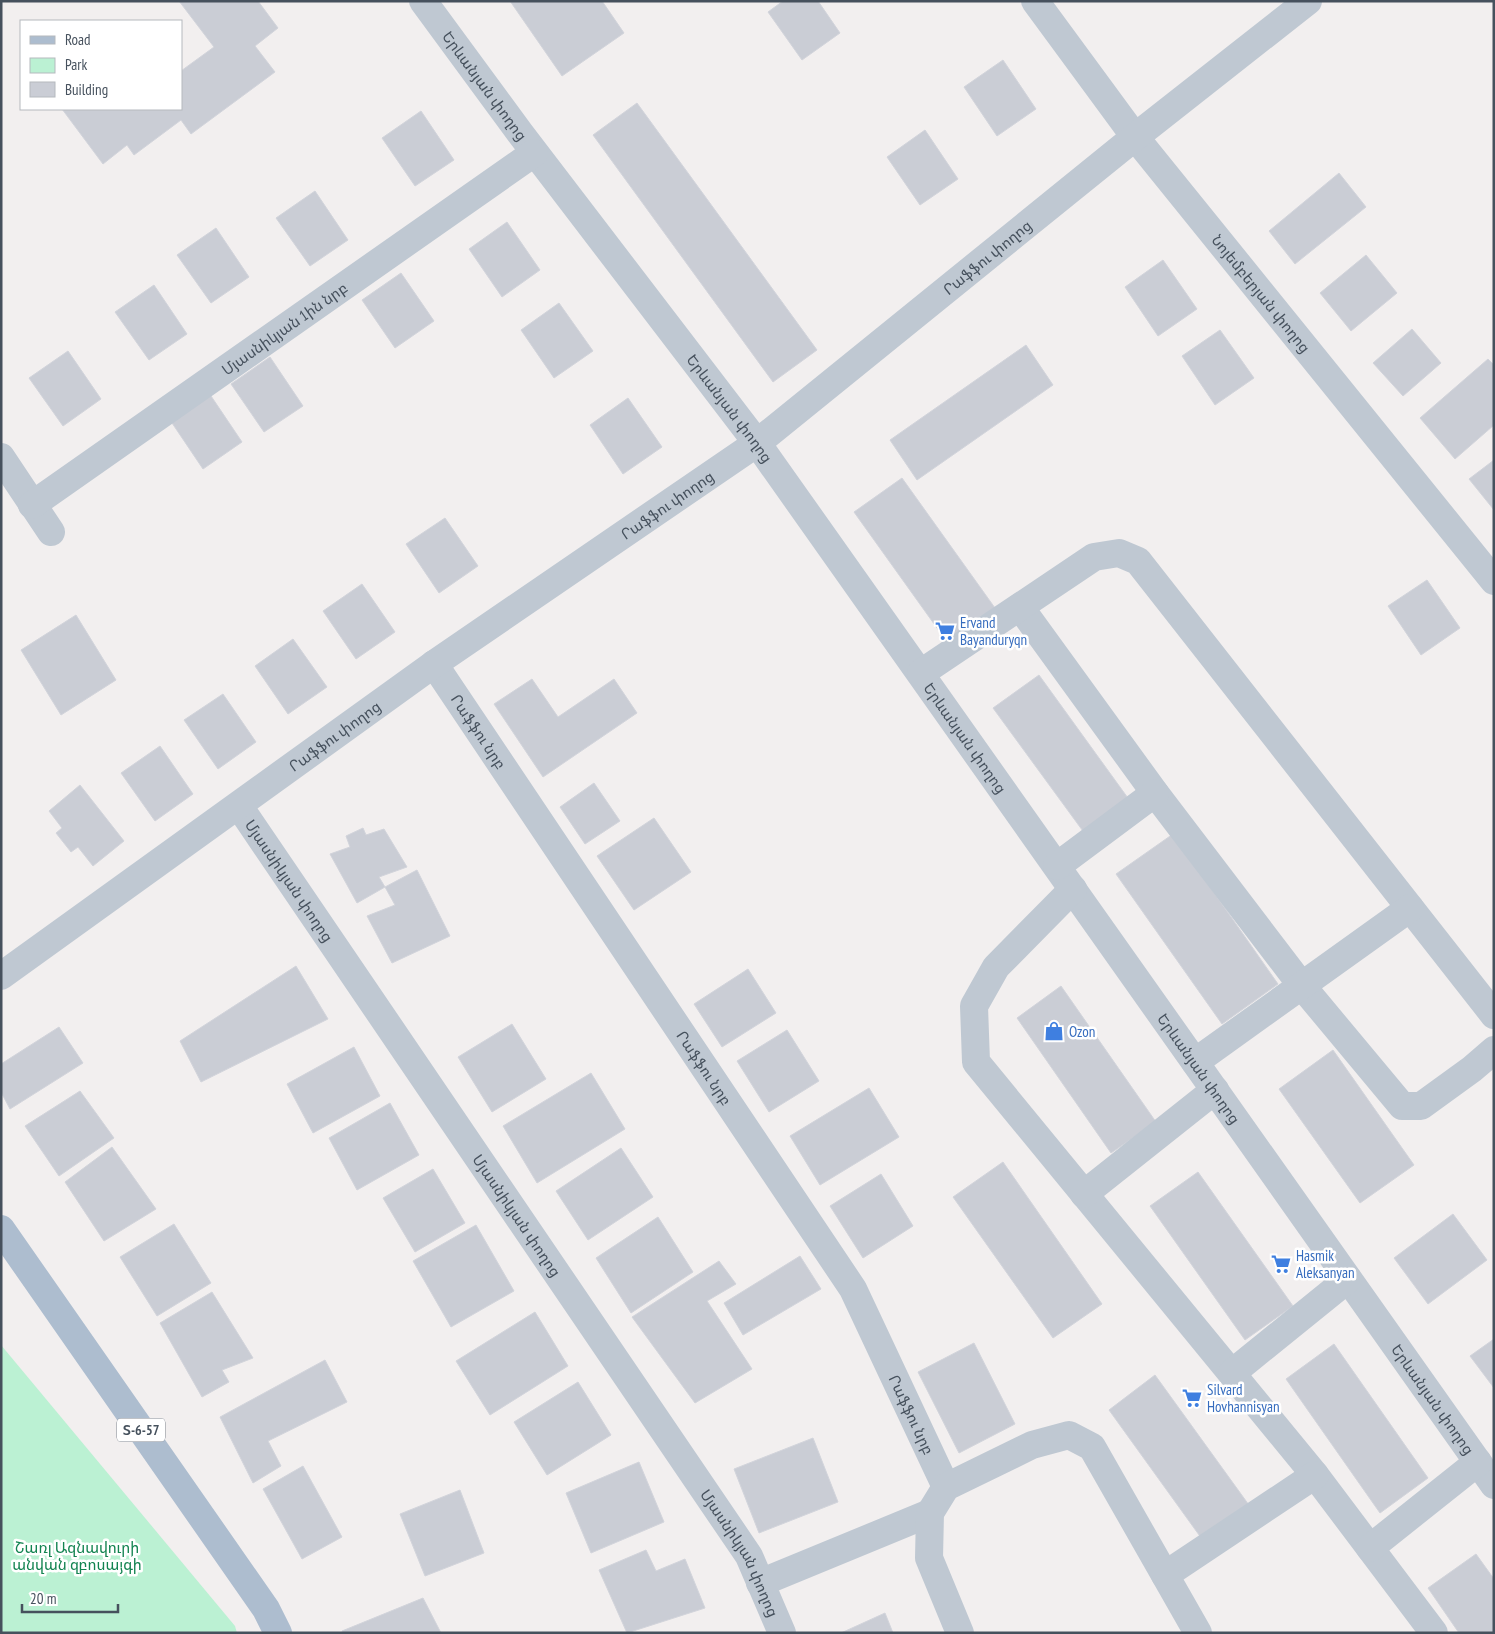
<svg xmlns="http://www.w3.org/2000/svg" width="1495" height="1634" font-family="'PT Sans Narrow','Noto Sans Armenian',sans-serif">
<style>
.green{fill:#bbf1d3}
.building{fill:#cacdd5;stroke:#d2d4db}
.lines{fill:none;stroke-linecap:round;stroke-linejoin:round}
.minor{stroke:#bfc8d2;stroke-width:28}
.primary{stroke:#adbdcf;stroke-width:28}
.labels{text-anchor:middle;dominant-baseline:central;stroke-width:5;stroke-linejoin:round;paint-order:stroke}
.shield{fill:#fff;stroke:#7e858e;stroke-width:1}
.shield-label{font-size:14px;font-weight:bold;fill:#46515d}
.street-label{font-size:15px;fill:#46515d;stroke:#fff}
.shop-label{font-size:15px;fill:#366cbe;stroke:#fff;text-anchor:start}
.park-label{font-size:15px;fill:#128350;stroke:#fff}
</style>
<rect width="100%" height="100%" fill="#f2efef"/>
<path class="green" d="M 1,1345 L 235,1626 L 237,1633 L 1,1633 Z"/>
<g class="building">
<path d="M 179,1 L 258,1 L 278,28 L 255,46 L 275,72 L 191,134 L 181,120 L 134,155 L 127,145 L 103,164 L 62,109 L 181,109 L 181,71 L 214,47 Z"/>
<path d="M 510,1 L 602,1 L 624,33 L 562,76 Z"/>
<path d="M 783,1 L 818,1 L 840,33 L 802,60 L 768,12 Z"/>
<path d="M 1003,60 L 1036,109 L 997,136 L 964,87 Z"/>
<path d="M 637,103 L 817,350 L 773,382 L 593,135 Z"/>
<path d="M 421,111 L 454,160 L 415,186 L 382,138 Z"/>
<path d="M 925,130 L 958,179 L 920,205 L 887,157 Z"/>
<path d="M 1339,173 L 1366,207 L 1295,264 L 1269,231 Z"/>
<path d="M 315,191 L 348,240 L 310,266 L 276,218 Z"/>
<path d="M 507,222 L 540,270 L 502,297 L 469,249 Z"/>
<path d="M 216,228 L 249,277 L 211,303 L 177,255 Z"/>
<path d="M 1366,255 L 1397,293 L 1351,331 L 1320,293 Z"/>
<path d="M 1163,260 L 1197,309 L 1158,336 L 1125,287 Z"/>
<path d="M 401,273 L 434,321 L 395,348 L 362,300 Z"/>
<path d="M 154,285 L 187,334 L 149,360 L 115,312 Z"/>
<path d="M 559,303 L 593,351 L 554,378 L 521,330 Z"/>
<path d="M 1412,329 L 1441,363 L 1403,396 L 1373,363 Z"/>
<path d="M 1220,330 L 1254,378 L 1215,405 L 1182,356 Z"/>
<path d="M 1026,345 L 1053,385 L 917,480 L 890,440 Z"/>
<path d="M 68,351 L 101,399 L 63,426 L 29,378 Z"/>
<path d="M 270,357 L 303,406 L 264,432 L 231,384 Z"/>
<path d="M 1488,359 L 1494,365 L 1494,425 L 1455,459 L 1420,418 Z"/>
<path d="M 209,393 L 242,442 L 203,469 L 170,420 Z"/>
<path d="M 628,398 L 662,447 L 623,474 L 590,425 Z"/>
<path d="M 1494,460 L 1494,510 L 1469,479 Z"/>
<path d="M 902,478 L 995,608 L 947,642 L 854,512 Z"/>
<path d="M 445,518 L 478,566 L 439,593 L 406,544 Z"/>
<path d="M 1427,580 L 1460,628 L 1421,655 L 1388,606 Z"/>
<path d="M 362,584 L 395,632 L 356,659 L 323,611 Z"/>
<path d="M 76,615 L 116,680 L 61,715 L 21,650 Z"/>
<path d="M 293,639 L 327,687 L 288,714 L 255,666 Z"/>
<path d="M 1039,675 L 1133,805 L 1088,838 L 993,708 Z"/>
<path d="M 532,679 L 558,717 L 614,679 L 637,713 L 543,777 L 494,704 Z"/>
<path d="M 223,694 L 256,742 L 218,769 L 184,720 Z"/>
<path d="M 160,746 L 193,794 L 155,821 L 121,773 Z"/>
<path d="M 594,783 L 620,821 L 585,844 L 560,807 Z"/>
<path d="M 80,785 L 124,841 L 93,866 L 78,847 L 71,852 L 56,833 L 62,828 L 49,811 Z"/>
<path d="M 654,818 L 691,872 L 634,910 L 597,856 Z"/>
<path d="M 363,828 L 366,835 L 384,829 L 407,867 L 379,877 L 385,887 L 357,903 L 330,854 L 350,847 L 346,836 Z"/>
<path d="M 1173,834 L 1278,984 L 1222,1024 L 1116,874 Z"/>
<path d="M 417,870 L 450,936 L 392,963 L 367,916 L 395,905 L 385,887 Z"/>
<path d="M 296,966 L 328,1019 L 201,1082 L 180,1041 Z"/>
<path d="M 748,969 L 776,1013 L 722,1047 L 694,1004 Z"/>
<path d="M 1061,986 L 1156,1122 L 1111,1153 L 1017,1018 Z"/>
<path d="M 512,1024 L 546,1079 L 492,1112 L 458,1057 Z"/>
<path d="M 59,1027 L 83,1063 L 10,1109 L 1,1092 L 1,1064 Z"/>
<path d="M 787,1030 L 819,1081 L 769,1112 L 737,1061 Z"/>
<path d="M 354,1047 L 380,1096 L 313,1133 L 287,1084 Z"/>
<path d="M 1333,1050 L 1414,1165 L 1360,1203 L 1279,1089 Z"/>
<path d="M 591,1073 L 625,1129 L 537,1183 L 503,1126 Z"/>
<path d="M 869,1088 L 899,1137 L 820,1185 L 790,1136 Z"/>
<path d="M 80,1091 L 114,1138 L 59,1176 L 25,1126 Z"/>
<path d="M 390,1103 L 419,1155 L 357,1190 L 329,1138 Z"/>
<path d="M 112,1147 L 156,1209 L 104,1241 L 65,1182 Z"/>
<path d="M 621,1148 L 653,1197 L 588,1240 L 556,1191 Z"/>
<path d="M 1003,1162 L 1102,1304 L 1053,1338 L 953,1197 Z"/>
<path d="M 433,1169 L 465,1223 L 415,1252 L 383,1198 Z"/>
<path d="M 1198,1172 L 1293,1306 L 1245,1340 L 1150,1206 Z"/>
<path d="M 881,1174 L 913,1226 L 863,1258 L 830,1206 Z"/>
<path d="M 1453,1214 L 1487,1260 L 1428,1304 L 1394,1258 Z"/>
<path d="M 658,1217 L 693,1272 L 631,1313 L 596,1258 Z"/>
<path d="M 174,1224 L 211,1283 L 157,1316 L 120,1257 Z"/>
<path d="M 476,1225 L 514,1291 L 451,1327 L 413,1261 Z"/>
<path d="M 800,1256 L 821,1289 L 743,1335 L 724,1303 Z"/>
<path d="M 719,1261 L 736,1284 L 707,1301 L 752,1369 L 695,1403 L 632,1317 Z"/>
<path d="M 212,1292 L 253,1358 L 222,1370 L 229,1382 L 202,1397 L 160,1323 Z"/>
<path d="M 535,1312 L 568,1366 L 490,1415 L 456,1361 Z"/>
<path d="M 1494,1339 L 1494,1388 L 1470,1356 Z"/>
<path d="M 974,1343 L 1015,1424 L 959,1453 L 918,1372 Z"/>
<path d="M 1334,1344 L 1428,1478 L 1380,1513 L 1286,1379 Z"/>
<path d="M 325,1360 L 347,1402 L 268,1441 L 281,1466 L 253,1483 L 220,1417 Z"/>
<path d="M 1155,1375 L 1254,1512 L 1207,1546 L 1109,1410 Z"/>
<path d="M 578,1382 L 611,1435 L 547,1475 L 514,1422 Z"/>
<path d="M 813,1438 L 838,1502 L 759,1533 L 734,1469 Z"/>
<path d="M 639,1462 L 664,1522 L 591,1553 L 566,1493 Z"/>
<path d="M 303,1466 L 342,1537 L 302,1559 L 263,1489 Z"/>
<path d="M 460,1490 L 484,1553 L 425,1576 L 400,1514 Z"/>
<path d="M 646,1550 L 656,1571 L 685,1559 L 705,1608 L 627,1633 L 599,1570 Z"/>
<path d="M 1476,1554 L 1494,1579 L 1494,1633 L 1459,1633 L 1428,1588 Z"/>
<path d="M 423,1598 L 441,1633 L 343,1633 L 342,1631 Z"/>
<path d="M 885,1613 L 893,1633 L 841,1633 Z"/>
</g>
<g class="lines">
<g class="minor">
<path id="s1" d="M 423,1 L 520,133 L 757,443 L 1494,1485"/>
<path id="s2" d="M 1035,1 L 1135,137 L 1494,581"/>
<path d="M 1,457 L 51,532"/>
<path id="s3" d="M 32,505 L 534,153"/>
<path d="M 1020,607 L 1155,793 L 1302,986 L 1402,1106 L 1421,1106 L 1472,1069 L 1494,1050"/>
<path id="s4" d="M 434,664 L 853,1289 L 946,1487"/>
<path d="M 921,673 L 1094,557 L 1119,553 L 1138,561 L 1494,1015"/>
<path id="s5" d="M 239,806 L 749,1556 L 782,1633"/>
<path d="M 1057,866 L 1155,793"/>
<path d="M 1073,889 L 996,967 L 974,1006 L 976,1062 L 1315,1475 L 1434,1633"/>
<path id="s6" d="M 1,976 L 434,664 L 757,443 L 1135,137 L 1308,1"/>
<path d="M 1195,1062 L 1410,908"/>
<path d="M 1084,1194 L 1215,1090"/>
<path d="M 1232,1373 L 1348,1279"/>
<path d="M 1370,1548 L 1478,1462"/>
<path d="M 1165,1575 L 1315,1475"/>
<path d="M 760,1583 L 930,1513"/>
<path d="M 960,1633 L 929,1558 L 930,1513 L 946,1487 L 1032,1445 L 1069,1435 L 1092,1447 L 1198,1633"/>
</g>
<path class="primary" d="M 1,1229 L 266,1609 L 278,1633"/>
</g>
<defs>
<symbol id="supermarket-bare" viewBox="-9 -9 18 18"><path d="M-6-5.5h2.5l.6 2H6L4.5 2H-2.5L-4.4-4H-6ZM-1.5 3.2a1.3 1.3 0 1 0 .1 0ZM3 3.2a1.3 1.3 0 1 0 .1 0Z" fill="#3f7fe0" stroke="#fff" stroke-width="2.5" paint-order="stroke"/></symbol>
<symbol id="shop-bare" viewBox="-9 -9 18 18"><path d="M-5-2.5h2.3a2.7 3.5 0 0 1 5.4 0H5L5.5 6h-11ZM-1.5-2.5h3a1.5 2.3 0 0 0-3 0Z" fill="#3f7fe0" stroke="#fff" stroke-width="2.5" paint-order="stroke"/></symbol>
</defs>
<g fill-rule="evenodd">
<use href="#supermarket-bare" x="931" y="617" width="28" height="28"/>
<use href="#shop-bare" x="1040" y="1017" width="28" height="28"/>
<use href="#supermarket-bare" x="1267" y="1250" width="28" height="28"/>
<use href="#supermarket-bare" x="1178" y="1384" width="28" height="28"/>
</g>
<g class="labels">
<rect class="shield" x="117" y="1418.5" width="48" height="23" rx="4"/>
<g class="shield-label">
<text x="141" y="1430">Տ-6-57</text>
</g>
<g class="street-label">
<text stroke="none"><textPath href="#s1" startOffset="105">Երևանյան փողոց</textPath></text>
<text stroke="none"><textPath href="#s6" startOffset="1221">Րաֆֆու փողոց</textPath></text>
<text stroke="none"><textPath href="#s2" startOffset="370">Նոյեմբերյան փողոց</textPath></text>
<text stroke="none"><textPath href="#s3" startOffset="308">Մյասնիկյան 1ին նրբ</textPath></text>
<text stroke="none"><textPath href="#s1" startOffset="510">Երևանյան փողոց</textPath></text>
<text stroke="none"><textPath href="#s6" startOffset="816">Րաֆֆու փողոց</textPath></text>
<text stroke="none"><textPath href="#s4" startOffset="81">Րաֆֆու նրբ</textPath></text>
<text stroke="none"><textPath href="#s6" startOffset="411">Րաֆֆու փողոց</textPath></text>
<text stroke="none"><textPath href="#s1" startOffset="915">Երևանյան փողոց</textPath></text>
<text stroke="none"><textPath href="#s5" startOffset="90">Մյասնիկյան փողոց</textPath></text>
<text stroke="none"><textPath href="#s4" startOffset="486">Րաֆֆու նրբ</textPath></text>
<text stroke="none"><textPath href="#s1" startOffset="1320">Երևանյան փողոց</textPath></text>
<text stroke="none"><textPath href="#s5" startOffset="495">Մյասնիկյան փողոց</textPath></text>
<text stroke="none"><textPath href="#s1" startOffset="1725">Երևանյան փողոց</textPath></text>
<text stroke="none"><textPath href="#s4" startOffset="891">Րաֆֆու նրբ</textPath></text>
<text stroke="none"><textPath href="#s5" startOffset="900">Մյասնիկյան փողոց</textPath></text>
</g>
<g class="shop-label">
<text x="960" y="622">Ervand<tspan x="960" dy="17">Bayanduryqn</tspan></text>
<text x="1069" y="1031">Ozon</text>
<text x="1296" y="1255">Hasmik<tspan x="1296" dy="17">Aleksanyan</tspan></text>
<text x="1207" y="1389">Silvard<tspan x="1207" dy="17">Hovhannisyan</tspan></text>
</g>
<g class="park-label">
<text x="77" y="1547">Շառլ Ազնավուրի<tspan x="77" dy="17">անվան զբոսայգի</tspan></text>
</g>
</g>
<rect width="1495" height="1634" fill="none" stroke="#46515d" stroke-width="5"/>
<rect x="20" y="20" width="162" height="90" fill="#ffffff" stroke="#b5b9be"/>
<rect x="30" y="36" width="25" height="8" fill="#adbdcf" stroke="#b5b9be"/>
<text x="65" y="45" font-size="15" fill="#46515d">Road</text>
<rect x="30" y="58" width="25" height="15" fill="#bbf1d3" stroke="#b5b9be"/>
<text x="65" y="70" font-size="15" fill="#46515d">Park</text>
<rect x="30" y="82" width="25" height="15" fill="#cacdd5" stroke="#b5b9be"/>
<text x="65" y="95" font-size="15" fill="#46515d">Building</text>
<path d="M22 1604v8h96v-8" fill="none" stroke="#46515d" stroke-width="2.5"/>
<text x="30" y="1604" font-size="15" fill="#46515d" stroke="#ffffff" stroke-width="4" paint-order="stroke">20 m</text>
</svg>
